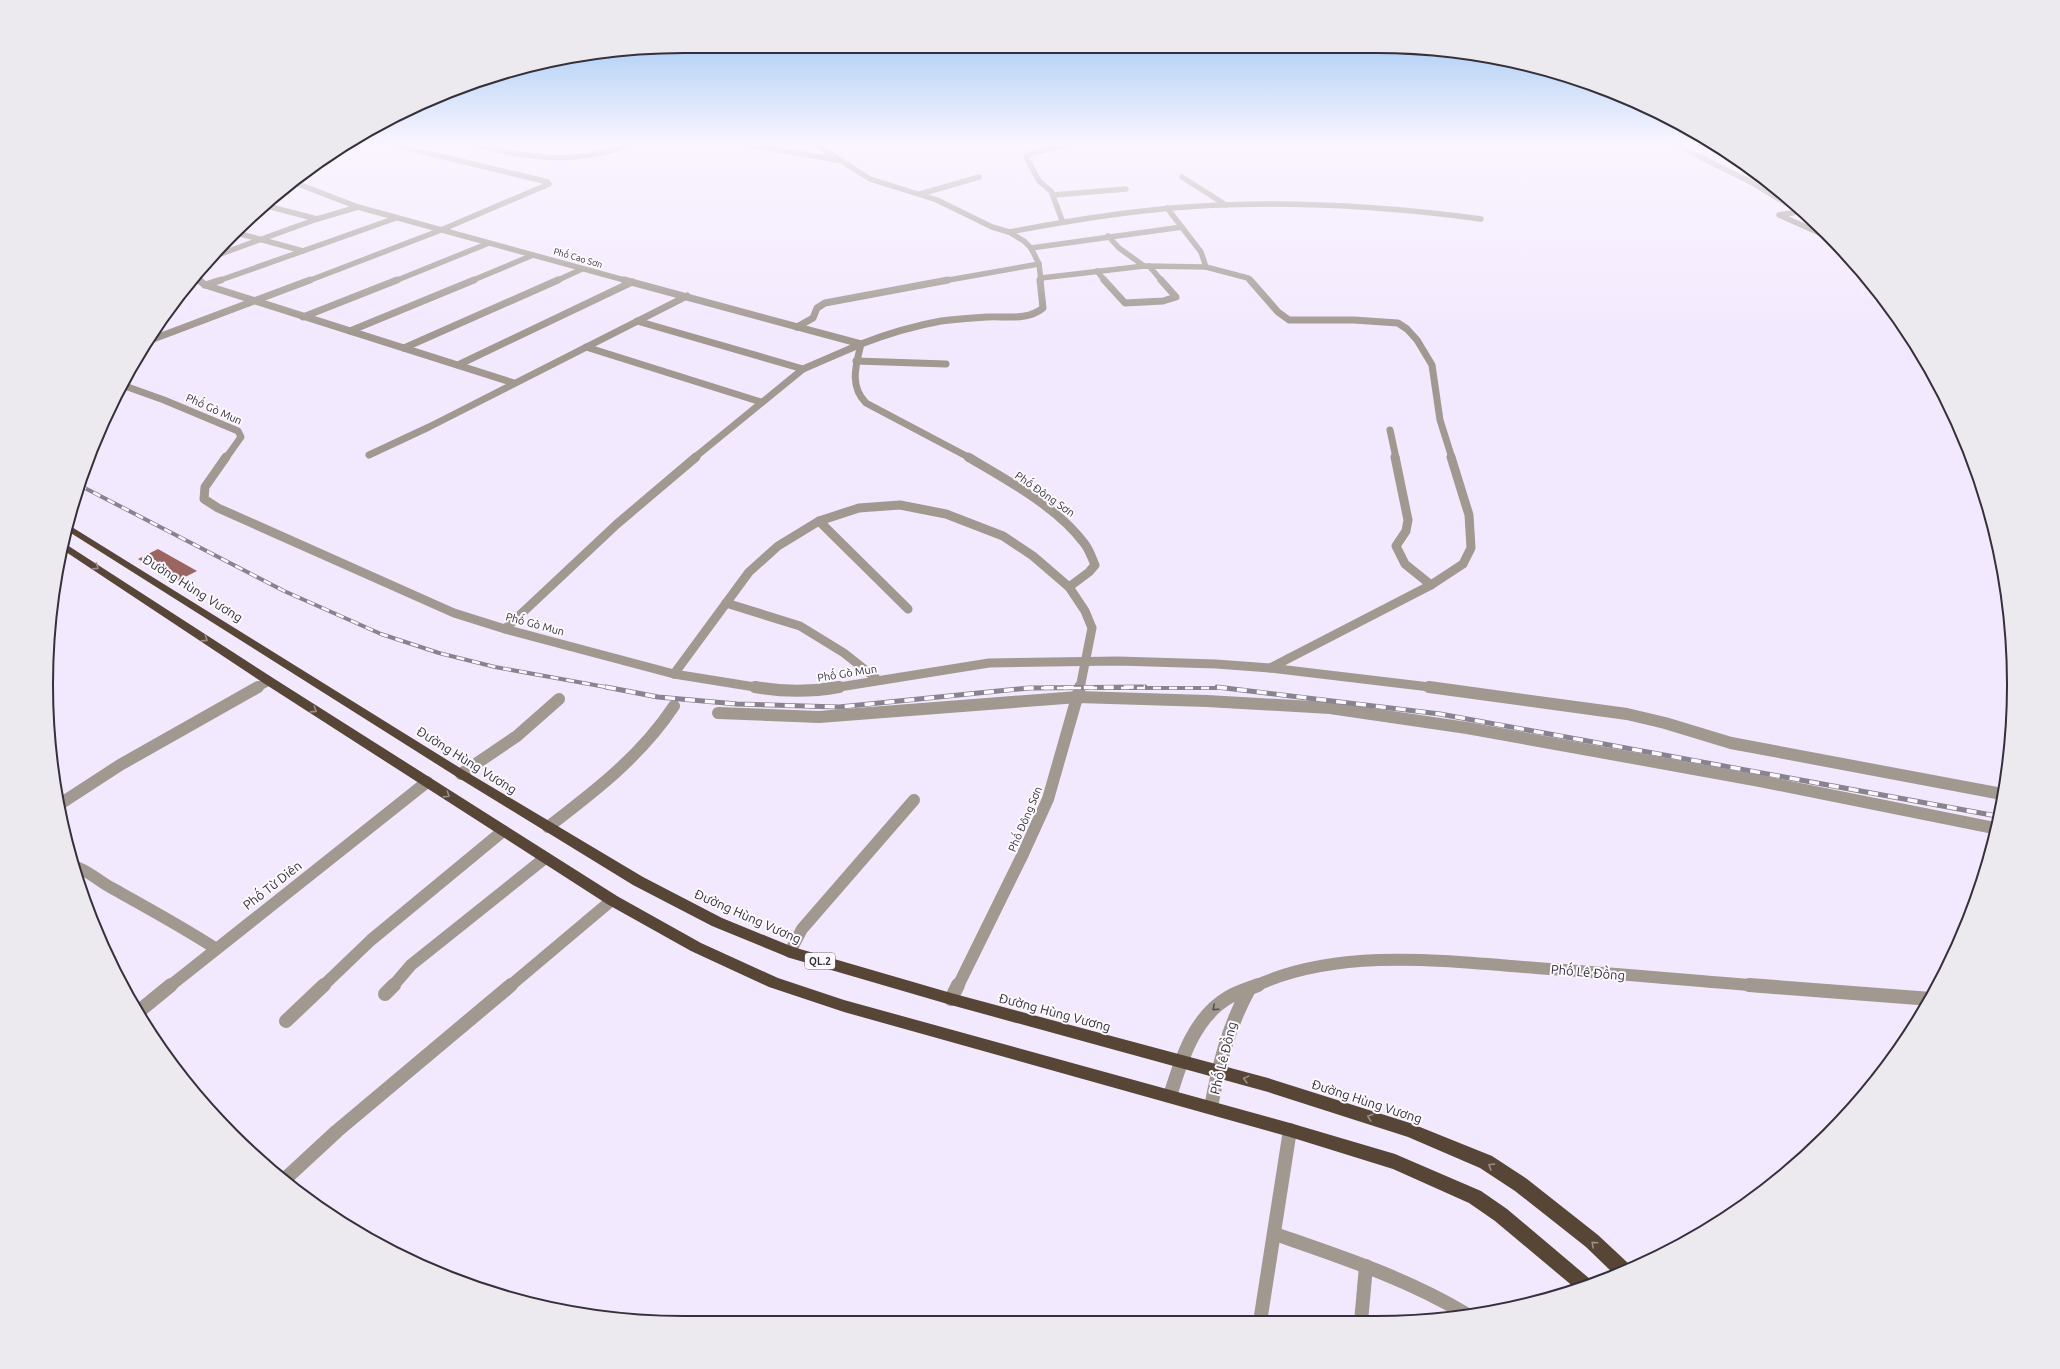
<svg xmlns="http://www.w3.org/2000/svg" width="2060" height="1369" font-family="Ubuntu,sans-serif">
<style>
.building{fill:#9b6561}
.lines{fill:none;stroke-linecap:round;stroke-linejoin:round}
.minor-far4{stroke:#a1988f;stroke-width:5.5}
.minor-far3{stroke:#a1988f;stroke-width:7}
.minor-far2{stroke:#a1988f;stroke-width:9}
.minor-far1{stroke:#a1988f;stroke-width:12}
.minor{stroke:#a1988f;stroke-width:14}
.tertiary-far1{stroke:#a1988f;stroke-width:12}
.tertiary{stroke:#a1988f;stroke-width:14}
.trunk{fill:#574636;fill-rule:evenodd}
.rail-far1-casing{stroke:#898290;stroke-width:4}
.rail-casing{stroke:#898290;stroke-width:5}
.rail-far1{stroke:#fcfaff;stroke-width:2.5;stroke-dasharray:8;stroke-linecap:butt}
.rail{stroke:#fcfaff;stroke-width:3.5;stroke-dasharray:10;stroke-linecap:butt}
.oneway{stroke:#998e86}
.oneway2{stroke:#554f54}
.labels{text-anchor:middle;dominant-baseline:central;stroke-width:4;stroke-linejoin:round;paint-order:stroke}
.far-street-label{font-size:9px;fill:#35303a;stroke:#fcfaff}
.shield{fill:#fcfaff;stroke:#716d75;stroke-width:1}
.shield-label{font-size:10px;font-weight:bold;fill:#35303a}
.street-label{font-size:11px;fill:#35303a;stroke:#fcfaff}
.near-street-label{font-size:13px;fill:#35303a;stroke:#fcfaff}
.rim{fill:none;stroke:#35303a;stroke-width:2}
</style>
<rect width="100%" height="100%" fill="#f3e9fe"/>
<path class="building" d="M 158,549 L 197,571 L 177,581 L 138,559 Z"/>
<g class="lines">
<g class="minor-far4">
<path d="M 463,142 C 526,157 574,168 636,142"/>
<path d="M 734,142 L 838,160"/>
<path d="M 812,142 L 870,179 L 937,200 L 992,227 L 1009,232 L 1024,241 L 1031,248 L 1039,264 L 1041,281"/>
<path d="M 1670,142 L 1749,181 L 1809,217"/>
<path d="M 1182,177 L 1226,205"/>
<path d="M 293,182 L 358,207 L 628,281"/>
<path d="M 920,194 L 979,177"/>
<path d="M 1053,195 L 1126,189"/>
<path d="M 263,205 L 317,219"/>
<path d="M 1167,208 L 1201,252 L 1206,267"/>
<path d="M 1798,212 L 1779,215 L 1826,236"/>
<path d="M 1062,220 L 1051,191 L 1039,181 L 1026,157 L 1032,153 L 1078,142"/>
<path d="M 1009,232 C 1067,221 1126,211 1186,207 C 1285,200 1383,206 1481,219"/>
<path d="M 237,233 L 303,251"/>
<path d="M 1108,236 L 1119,248 L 1144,266"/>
<path d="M 1031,248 L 1182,227"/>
<path d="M 215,256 L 317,219 L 358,207"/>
<path d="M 1149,266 L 1162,281"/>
<path d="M 1097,271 L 1105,281"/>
<path d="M 198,274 L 200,281"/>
<path d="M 1041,278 L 1144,266 L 1206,267 L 1248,278 L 1251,281"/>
<path d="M 218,281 L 396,218"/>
<path d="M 308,281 L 441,230 L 549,184 L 548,182 L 382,142"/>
<path d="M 395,281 L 489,243"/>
<path d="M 471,281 L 533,255"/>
<path d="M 556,281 L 582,269"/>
<path d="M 943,281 L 1039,264"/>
</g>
<g class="minor-far3">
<path d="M 199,280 L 205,285 L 514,383"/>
<path d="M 624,280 L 861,344"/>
<path d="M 1104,280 L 1125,303 L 1163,301 L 1176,297 L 1161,280"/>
<path d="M 1250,280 L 1278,312 L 1289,320 L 1354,320 L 1398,323 L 1407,329 L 1417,340 L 1432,365 L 1440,420 L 1452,458"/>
<path d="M 205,285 L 221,280"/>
<path d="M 303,317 L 397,280"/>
<path d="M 637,321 L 803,369"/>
<path d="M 797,327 L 813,318 L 817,308 L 825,303 L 948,280"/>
<path d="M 350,331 L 474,280"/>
<path d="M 148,341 L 310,280"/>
<path d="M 586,347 L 761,402"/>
<path d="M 404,348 L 558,280"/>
<path d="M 856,361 L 946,364"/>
<path d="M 458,365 L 632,282"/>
<path d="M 122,385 L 164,400 L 238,431 L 241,437 L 226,458"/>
<path d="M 1390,430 L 1396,458"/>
<path d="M 369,455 L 429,427 L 687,296"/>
<path d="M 694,458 L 803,369 L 861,344"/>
<path d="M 970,458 L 866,403 C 849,386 856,365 861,344 C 887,334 913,326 941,321 C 956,319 971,318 987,317 C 1006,316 1027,321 1043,308 L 1040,280"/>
</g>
<g class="minor-far2">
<path d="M 226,457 L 205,487 L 204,499 L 218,508 L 454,613 L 505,629 L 674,674 L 761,688"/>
<path d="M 968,457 C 1007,480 1057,507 1084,543 C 1089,549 1092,558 1095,565 L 1089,572 L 1069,587 L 1085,611 L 1092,628 L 1080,688"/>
<path d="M 1395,457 L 1408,520 L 1406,531 L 1396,546 L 1405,564 L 1431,585"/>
<path d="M 819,521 L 908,609"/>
<path d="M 726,603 L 800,626 L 844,653 L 878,680"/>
<path d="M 505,629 L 617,524 L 696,457"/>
<path d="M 1270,668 L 1431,585 L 1463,564 L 1471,548 L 1469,515 L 1451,457"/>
<path d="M 674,674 L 749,572 L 778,546 L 819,521 L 859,508 L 900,505 L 946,514 L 1003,536 L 1033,556 L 1069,587"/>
<path d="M 256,688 L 269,681"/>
<path d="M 833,688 L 989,663 L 1118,661 L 1216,664 L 1270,668 L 1438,688"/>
</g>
<g class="minor-far1">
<path d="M 755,687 C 783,692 811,692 839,687"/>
<path d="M 1429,687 L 1627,714 L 1665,723 L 1731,743 L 2002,794"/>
<path d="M 718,713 L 819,717 L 1078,697 L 1207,701 L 1330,708 L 1467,728 L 1760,781 L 1994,828"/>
<path d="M 461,774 L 517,736 L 559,699"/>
<path d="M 60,804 L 120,765 L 258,687"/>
<path d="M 548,827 C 595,791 641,756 674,706"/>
<path d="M 73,866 C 87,869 98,881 110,887 C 146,907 181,926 215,948"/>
<path d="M 790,952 L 802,929 L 914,800"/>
<path d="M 323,986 L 371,940 L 503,831"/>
<path d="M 393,986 L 411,965 L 545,858"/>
<path d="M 510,986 L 612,900"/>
<path d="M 958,986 L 1023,854 L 1048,799 L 1080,687"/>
</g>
<g class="minor">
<path d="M 385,994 L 394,985"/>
<path d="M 951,999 L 958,985"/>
<path d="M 286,1021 L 324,985"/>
<path d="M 284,1180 L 337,1131 L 511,985"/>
<path d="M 1275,1234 C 1341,1257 1406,1278 1466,1314"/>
<path d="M 1260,1322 L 1290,1130"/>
<path d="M 1361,1322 L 1366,1266"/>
</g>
<g class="tertiary-far1">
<path d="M 170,986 L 427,782"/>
<path d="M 1255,986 C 1340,947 1445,961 1536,968 C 1611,973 1687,980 1762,986"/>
</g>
<g class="tertiary">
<path d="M 1749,985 L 1931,999"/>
<path d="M 138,1012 L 171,985"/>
<path d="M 1170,1096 C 1181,1060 1194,1017 1229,997 C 1238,992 1248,989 1258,985"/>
<path d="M 1211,1107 C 1219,1065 1228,1027 1249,989"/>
</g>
<g class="trunk">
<path d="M 67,524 L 465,771 L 643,877 L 722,918 L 793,947 L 951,993 L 1268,1078 L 1410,1123 L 1492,1156 L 1527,1179 L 1598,1235 L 1629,1264 L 1631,1267 L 1614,1274 L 1586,1247 L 1515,1191 L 1480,1168 L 1408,1137 L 1268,1092 L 951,1005 L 790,958 L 712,926 L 633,885 L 457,777 L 66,530 Z"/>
<path d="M 64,543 L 273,678 L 617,896 L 701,943 L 778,978 L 844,1000 L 1290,1123 L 1395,1154 L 1481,1191 L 1507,1209 L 1590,1279 L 1592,1282 L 1575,1288 L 1495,1221 L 1469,1203 L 1393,1169 L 1290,1137 L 844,1012 L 769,987 L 691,951 L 607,904 L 265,684 L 63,550 Z"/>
</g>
<defs>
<g id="rail-far1">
<path d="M 79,485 L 284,591 L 381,634 L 439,653 L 495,667 L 611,688"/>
<path d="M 1025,688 L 1226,688"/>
</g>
<g id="rail">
<path d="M 606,687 L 658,697 L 737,704 L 839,707 L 1029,688 L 1145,687"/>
<path d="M 1217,687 L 1440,714 L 1997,816"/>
</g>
</defs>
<use href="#rail-far1" class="rail-far1-casing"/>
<use href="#rail" class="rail-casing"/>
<use href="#rail-far1" class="rail-far1"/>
<use href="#rail" class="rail"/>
</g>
<defs><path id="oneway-chevron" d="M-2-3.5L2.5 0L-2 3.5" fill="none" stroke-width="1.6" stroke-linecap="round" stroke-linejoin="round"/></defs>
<g class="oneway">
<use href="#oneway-chevron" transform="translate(96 567) rotate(33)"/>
<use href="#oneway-chevron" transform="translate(205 639) rotate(33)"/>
<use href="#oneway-chevron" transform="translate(314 710) rotate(33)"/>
<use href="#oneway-chevron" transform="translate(447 795) rotate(32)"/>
<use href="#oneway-chevron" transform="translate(1246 1079) rotate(-165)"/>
<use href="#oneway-chevron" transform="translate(1370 1117) rotate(-161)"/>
<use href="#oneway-chevron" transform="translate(1491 1166) rotate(-149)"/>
<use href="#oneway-chevron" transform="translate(1594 1244) rotate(-138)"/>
</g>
<use class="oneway2" href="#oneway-chevron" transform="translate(1215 1008) rotate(138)"/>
<linearGradient id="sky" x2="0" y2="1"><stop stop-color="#91c1f1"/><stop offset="0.43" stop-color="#faf5ff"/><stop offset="1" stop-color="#faf5ff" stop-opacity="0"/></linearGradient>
<rect width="2060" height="334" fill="url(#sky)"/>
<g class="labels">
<g class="far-street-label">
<text transform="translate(578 258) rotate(16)">Phố Cao Sơn</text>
</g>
<rect class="shield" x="805" y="953" width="30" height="16" rx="3"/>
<g class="shield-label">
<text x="820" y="961">QL.2</text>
</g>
<g class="street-label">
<text transform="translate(214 409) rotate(24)">Phố Gò Mun</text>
<text transform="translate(1045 494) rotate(35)">Phố Đông Sơn</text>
<text transform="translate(535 624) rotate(15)">Phố Gò Mun</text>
<text transform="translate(847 673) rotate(-9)">Phố Gò Mun</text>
<text transform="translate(1025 819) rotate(-67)">Phố Đông Sơn</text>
</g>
<g class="near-street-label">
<text transform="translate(193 588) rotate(32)">Đường Hùng Vương</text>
<text transform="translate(467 760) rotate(32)">Đường Hùng Vương</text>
<text transform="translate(272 885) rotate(-38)">Phố Từ Diên</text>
<text transform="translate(748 916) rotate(24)">Đường Hùng Vương</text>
<text transform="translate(1588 972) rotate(5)">Phố Lê Đồng</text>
<text transform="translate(1055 1012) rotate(15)">Đường Hùng Vương</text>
<text transform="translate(1223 1058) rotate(-76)">Phố Lê Đồng</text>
<text transform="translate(1367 1101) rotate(18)">Đường Hùng Vương</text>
</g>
</g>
<path d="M0 0H2060V1369H0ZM684 53H1376A631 631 0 0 1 2007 684V685A631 631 0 0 1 1376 1316H684A631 631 0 0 1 53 685V684A631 631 0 0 1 684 53Z" fill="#eceaef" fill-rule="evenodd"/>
<path class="rim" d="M684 53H1376A631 631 0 0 1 2007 684V685A631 631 0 0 1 1376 1316H684A631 631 0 0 1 53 685V684A631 631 0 0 1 684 53Z"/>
</svg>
